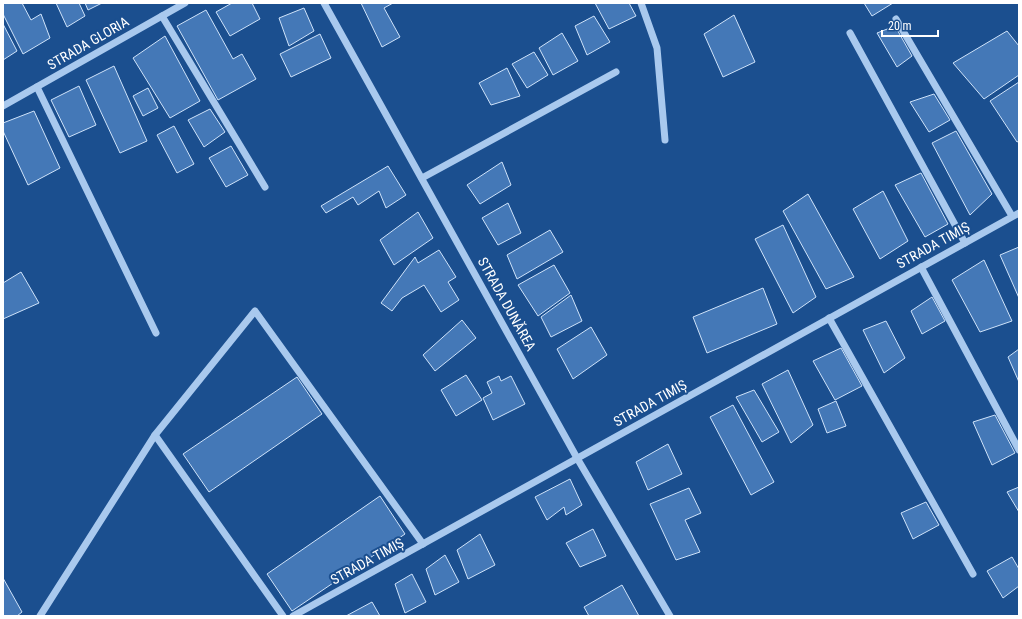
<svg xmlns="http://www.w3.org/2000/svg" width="1022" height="619" font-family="'Roboto Condensed',sans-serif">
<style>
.building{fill:#4478b7;stroke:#cfe3fa}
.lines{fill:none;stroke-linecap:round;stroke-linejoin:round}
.minor{stroke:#a9c9ee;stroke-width:7}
.labels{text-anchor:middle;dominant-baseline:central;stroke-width:4;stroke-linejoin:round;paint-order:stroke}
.street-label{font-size:14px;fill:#fff;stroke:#1b4f8f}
</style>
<rect width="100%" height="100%" fill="#1b4f8f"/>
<g class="building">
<path d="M 3,3 L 22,3 L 31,20 L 41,14 L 50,38 L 23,54 L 3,14 Z"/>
<path d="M 56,3 L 79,3 L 85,16 L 67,27 Z"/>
<path d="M 85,3 L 102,3 L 88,10 Z"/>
<path d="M 232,3 L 252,3 L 260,19 L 230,36 L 216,12 Z"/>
<path d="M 361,3 L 393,3 L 384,8 L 400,37 L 382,47 Z"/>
<path d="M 595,3 L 629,3 L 636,16 L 609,29 Z"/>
<path d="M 864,3 L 893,3 L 872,16 Z"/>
<path d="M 304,8 L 314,31 L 289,46 L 279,18 Z"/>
<path d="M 206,10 L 233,59 L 242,54 L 256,79 L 218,100 L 177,26 Z"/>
<path d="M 734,15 L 755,62 L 723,77 L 704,34 Z"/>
<path d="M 594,16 L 610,42 L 587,55 L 575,26 Z"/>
<path d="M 3,24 L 17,51 L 3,60 Z"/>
<path d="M 895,26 L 912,56 L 897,67 L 877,33 Z"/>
<path d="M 1007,31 L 1019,46 L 1019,75 L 984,99 L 953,63 Z"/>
<path d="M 562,33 L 578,61 L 553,75 L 539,48 Z"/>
<path d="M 320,34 L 331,58 L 291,77 L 280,54 Z"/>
<path d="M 165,36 L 200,101 L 170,118 L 133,58 Z"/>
<path d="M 534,52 L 548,75 L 527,88 L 512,64 Z"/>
<path d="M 114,66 L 147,141 L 120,153 L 86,80 Z"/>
<path d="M 507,68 L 520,96 L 491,105 L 479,83 Z"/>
<path d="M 1019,82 L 1019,141 L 1017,142 L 990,101 Z"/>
<path d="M 79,86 L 96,125 L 69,137 L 51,100 Z"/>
<path d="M 148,88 L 158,108 L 143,116 L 133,96 Z"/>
<path d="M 934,94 L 950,120 L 929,132 L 910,102 Z"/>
<path d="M 210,109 L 225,132 L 204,147 L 188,120 Z"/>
<path d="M 34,111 L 60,168 L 28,185 L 3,131 L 3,123 Z"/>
<path d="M 174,126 L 194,164 L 177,173 L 157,135 Z"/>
<path d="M 956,131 L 992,194 L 970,215 L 932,143 Z"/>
<path d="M 231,146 L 248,175 L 226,187 L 209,158 Z"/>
<path d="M 502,162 L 511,185 L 480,204 L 467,185 Z"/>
<path d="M 388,166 L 406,195 L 386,208 L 379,191 L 358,205 L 353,197 L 326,213 L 321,206 Z"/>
<path d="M 921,173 L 948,224 L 925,237 L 895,185 Z"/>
<path d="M 883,191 L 908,241 L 880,259 L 853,209 Z"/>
<path d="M 808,194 L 854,277 L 826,289 L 783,211 Z"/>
<path d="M 508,203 L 521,233 L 498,245 L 482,218 Z"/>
<path d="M 418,212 L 433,238 L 394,265 L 380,240 Z"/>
<path d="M 783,225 L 816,297 L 793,313 L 755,239 Z"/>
<path d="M 550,230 L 563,252 L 517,279 L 507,255 Z"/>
<path d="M 1019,247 L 1019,298 L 1000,255 Z"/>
<path d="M 439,250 L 456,277 L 448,282 L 459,300 L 441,312 L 424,285 L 402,298 L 392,311 L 381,303 L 415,257 L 418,263 Z"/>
<path d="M 984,260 L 1012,321 L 980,332 L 952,280 Z"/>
<path d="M 554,265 L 570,293 L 538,316 L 518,285 Z"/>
<path d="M 21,272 L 39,303 L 3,319 L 3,283 Z"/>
<path d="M 763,288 L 777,324 L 707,353 L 693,317 Z"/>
<path d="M 571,295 L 582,321 L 551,337 L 541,317 Z"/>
<path d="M 932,297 L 945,321 L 922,334 L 911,311 Z"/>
<path d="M 462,320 L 476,338 L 435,371 L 423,355 Z"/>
<path d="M 886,321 L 905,358 L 884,373 L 863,330 Z"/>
<path d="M 591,327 L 607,355 L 573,379 L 557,349 Z"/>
<path d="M 841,348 L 862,386 L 835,400 L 813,361 Z"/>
<path d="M 1019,349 L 1019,382 L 1008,357 Z"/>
<path d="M 788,370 L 813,425 L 791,443 L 762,384 Z"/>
<path d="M 466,375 L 482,400 L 456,416 L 441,390 Z"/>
<path d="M 499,376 L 501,381 L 511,376 L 525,404 L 493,420 L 483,398 L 492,393 L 487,382 Z"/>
<path d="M 297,377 L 322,414 L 209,492 L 183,454 Z"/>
<path d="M 754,390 L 779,432 L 762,442 L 736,397 Z"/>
<path d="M 836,401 L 846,426 L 827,433 L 818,409 Z"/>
<path d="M 733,405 L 774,482 L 751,495 L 710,417 Z"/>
<path d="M 995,415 L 1015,453 L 992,465 L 973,422 Z"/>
<path d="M 668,444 L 682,474 L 648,490 L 636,462 Z"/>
<path d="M 570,479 L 582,505 L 566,515 L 564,507 L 547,520 L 535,497 Z"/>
<path d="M 1019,487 L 1019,512 L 1007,492 Z"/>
<path d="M 689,488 L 701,513 L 685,520 L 700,552 L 676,560 L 650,504 Z"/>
<path d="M 380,496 L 405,534 L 292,611 L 267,574 Z"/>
<path d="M 926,502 L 939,525 L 913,539 L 901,513 Z"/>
<path d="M 593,529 L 606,556 L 580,567 L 566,543 Z"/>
<path d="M 480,534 L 495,565 L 468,579 L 457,550 Z"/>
<path d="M 445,555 L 459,582 L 435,595 L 426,569 Z"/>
<path d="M 1012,557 L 1019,569 L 1019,586 L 1003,598 L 987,571 Z"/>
<path d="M 412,574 L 426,602 L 405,613 L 395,584 Z"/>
<path d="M 3,578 L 22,612 L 17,616 L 3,616 Z"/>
<path d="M 622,585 L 639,616 L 589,616 L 584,607 Z"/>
<path d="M 372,602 L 380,616 L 346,616 Z"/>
</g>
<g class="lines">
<g class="minor">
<path d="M 324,3 L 577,458 L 670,616"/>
<path d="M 641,3 L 657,48 L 665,140"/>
<path d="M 162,16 L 265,187"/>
<path d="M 896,19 L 1012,216"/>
<path d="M 850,33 L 965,243"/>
<path d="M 37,87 L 156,333"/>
<path d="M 3,106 L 185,3"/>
<path d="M 422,178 L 616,72"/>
<path d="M 921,267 L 1019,450"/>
<path d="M 829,318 L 973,574"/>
<path d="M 155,435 L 283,616"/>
<path d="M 40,616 L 155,435 L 255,311 L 423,544"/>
<path d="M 293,616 L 1019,213"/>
</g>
</g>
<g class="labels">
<g class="street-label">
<text transform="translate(88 43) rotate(-30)">STRADA GLORIA</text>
<text transform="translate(933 245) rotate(-29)">STRADA TIMIȘ</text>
<text transform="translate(507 304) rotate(61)">STRADA DUNĂREA</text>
<text transform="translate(650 403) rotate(-29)">STRADA TIMIȘ</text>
<text transform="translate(367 561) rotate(-29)">STRADA TIMIȘ</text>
</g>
</g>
<rect width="1022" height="619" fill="none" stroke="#ffffff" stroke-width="8"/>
<path d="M882 30v6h56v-6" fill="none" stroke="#ffffff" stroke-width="2"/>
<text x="888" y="30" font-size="12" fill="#ffffff" stroke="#1b4f8f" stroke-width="3" paint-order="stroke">20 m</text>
</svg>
